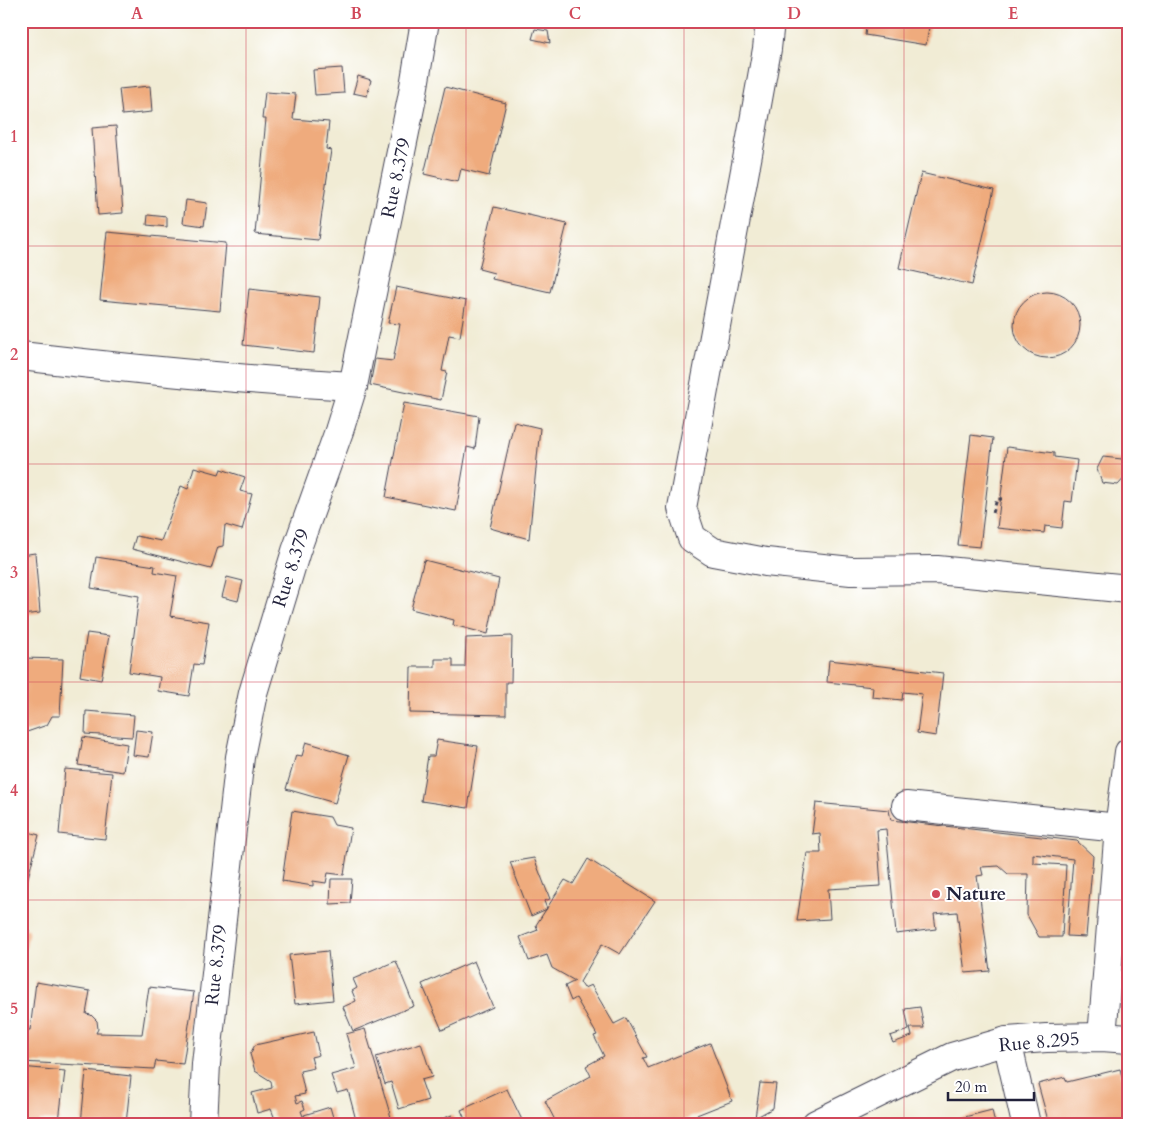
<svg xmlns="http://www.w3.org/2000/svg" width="1150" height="1145" font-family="Cardo,serif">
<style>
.building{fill:#efab7d}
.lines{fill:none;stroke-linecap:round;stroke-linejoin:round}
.minor-casing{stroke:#414052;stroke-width:30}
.path{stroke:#414052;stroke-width:3;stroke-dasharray:4 4;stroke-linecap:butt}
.minor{stroke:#fff;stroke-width:28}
.grid{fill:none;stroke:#d1495b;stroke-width:1;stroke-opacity:0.55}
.poi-dot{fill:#d1495b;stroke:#fff;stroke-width:2}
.labels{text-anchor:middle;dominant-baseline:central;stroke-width:4;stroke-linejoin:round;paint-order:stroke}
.street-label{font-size:19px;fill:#22223b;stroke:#fff}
.poi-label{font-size:19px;font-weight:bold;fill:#22223b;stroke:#fff;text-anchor:start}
.neatline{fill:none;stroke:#d1495b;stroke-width:2}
.grid-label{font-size:16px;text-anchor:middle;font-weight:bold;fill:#d1495b}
</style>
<rect width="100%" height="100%" fill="#fff"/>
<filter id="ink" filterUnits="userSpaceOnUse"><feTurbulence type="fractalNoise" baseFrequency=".02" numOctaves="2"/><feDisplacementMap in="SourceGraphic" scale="10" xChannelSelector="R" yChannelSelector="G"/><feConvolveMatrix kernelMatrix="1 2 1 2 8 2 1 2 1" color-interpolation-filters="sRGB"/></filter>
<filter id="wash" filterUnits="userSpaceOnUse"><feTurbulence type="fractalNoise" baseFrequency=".0096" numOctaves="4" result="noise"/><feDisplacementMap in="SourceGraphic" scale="20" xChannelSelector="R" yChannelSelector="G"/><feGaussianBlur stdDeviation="1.12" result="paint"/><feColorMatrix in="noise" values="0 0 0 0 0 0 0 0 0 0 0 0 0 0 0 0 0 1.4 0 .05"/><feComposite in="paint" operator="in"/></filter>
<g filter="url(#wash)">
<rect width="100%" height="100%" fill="#f1ecd5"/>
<g id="blocks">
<g class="building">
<path d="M 867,21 L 930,21 L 926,45 L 865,35 Z"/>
<path d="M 535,29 L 548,31 L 550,43 L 532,39 Z"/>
<path d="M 342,68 L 344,93 L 315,95 L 313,70 Z"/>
<path d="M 358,76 L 371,80 L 367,96 L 353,93 Z"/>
<path d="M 150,86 L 152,112 L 122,115 L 119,89 Z"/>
<path d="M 445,87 L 506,103 L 489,176 L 461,169 L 458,182 L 424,174 Z"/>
<path d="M 265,92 L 296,94 L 293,119 L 329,122 L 326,149 L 331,150 L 318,240 L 255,234 L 266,119 L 262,119 Z"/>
<path d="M 116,126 L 123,213 L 98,215 L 92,128 Z"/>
<path d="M 921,173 L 994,190 L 972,285 L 899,268 Z"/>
<path d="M 186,200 L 207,203 L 204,226 L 183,223 Z"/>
<path d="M 494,207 L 567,224 L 550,292 L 492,279 L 494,273 L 479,269 Z"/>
<path d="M 148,215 L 167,217 L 167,227 L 147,225 Z"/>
<path d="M 107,232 L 226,243 L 220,311 L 100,300 Z"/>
<path d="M 396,287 L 466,301 L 460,337 L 449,335 L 442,371 L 447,372 L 441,400 L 370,385 L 375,359 L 393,361 L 400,324 L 388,323 Z"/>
<path d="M 249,289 L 320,297 L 314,353 L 243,345 Z"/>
<circle cx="1047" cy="325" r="33"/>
<path d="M 404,403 L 479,416 L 475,449 L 467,447 L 456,511 L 386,497 Z"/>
<path d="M 514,422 L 540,428 L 529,539 L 490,528 Z"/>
<path d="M 971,435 L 993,438 L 980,547 L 958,545 Z"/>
<path d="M 1007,447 L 1054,453 L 1054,457 L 1077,460 L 1072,502 L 1065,501 L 1062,528 L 1045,526 L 1044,533 L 997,528 Z"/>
<path d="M 1103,457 L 1122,459 L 1128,474 L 1118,485 L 1102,483 L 1097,469 Z"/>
<path d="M 194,467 L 219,474 L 221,469 L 245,477 L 240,491 L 252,494 L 242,530 L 225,525 L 223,546 L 218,547 L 211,569 L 132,549 L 136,536 L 161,541 L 181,486 L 188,489 Z"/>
<path d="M 35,553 L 40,613 L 21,615 L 21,555 Z"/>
<path d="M 96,557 L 155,566 L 154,572 L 177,576 L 170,616 L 209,622 L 202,665 L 194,664 L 189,696 L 158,691 L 160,677 L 129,672 L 139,596 L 91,588 Z"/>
<path d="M 424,560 L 499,579 L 488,634 L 453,625 L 454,620 L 411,609 Z"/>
<path d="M 227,577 L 243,581 L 238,601 L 222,597 Z"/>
<path d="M 87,633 L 109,636 L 101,680 L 80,676 Z"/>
<path d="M 512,636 L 511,682 L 506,682 L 506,715 L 410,713 L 411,667 L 435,667 L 435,659 L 453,659 L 453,667 L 465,667 L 466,638 Z"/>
<path d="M 21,658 L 63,659 L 60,716 L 52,716 L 47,725 L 27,732 L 21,730 Z"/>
<path d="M 829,660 L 943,673 L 936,736 L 917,733 L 922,694 L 903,692 L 902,700 L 872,697 L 873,687 L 827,682 Z"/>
<path d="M 86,711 L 134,715 L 132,737 L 85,734 Z"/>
<path d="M 136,730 L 153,732 L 149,757 L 133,755 Z"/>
<path d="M 83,737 L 127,744 L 123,772 L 78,765 Z"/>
<path d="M 437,740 L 478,746 L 468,808 L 421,801 L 428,756 L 434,756 Z"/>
<path d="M 306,742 L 349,755 L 335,803 L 286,789 L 296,755 L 302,756 Z"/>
<path d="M 65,769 L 112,773 L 105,839 L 59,834 Z"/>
<path d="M 816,803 L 889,810 L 891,820 L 1077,841 L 1093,856 L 1086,937 L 1067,936 L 1073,859 L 1033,854 L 1033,863 L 1066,865 L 1062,937 L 1039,937 L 1027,915 L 1028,874 L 1008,874 L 999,866 L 981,867 L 983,875 L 977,876 L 990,971 L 965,973 L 957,912 L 934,914 L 936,929 L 896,934 L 886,829 L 877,830 L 881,886 L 828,889 L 830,919 L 797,921 L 807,853 L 821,853 L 820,833 L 812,834 Z"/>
<path d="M 292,811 L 330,817 L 334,825 L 351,828 L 344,875 L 328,873 L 326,883 L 313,881 L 313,886 L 282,881 Z"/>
<path d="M 21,830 L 39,835 L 22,901 L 21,901 Z"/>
<path d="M 534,858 L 550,899 L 544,901 L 547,909 L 531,916 L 510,862 Z"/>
<path d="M 588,859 L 655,901 L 620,954 L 602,944 L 580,982 L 584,988 L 591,985 L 614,1024 L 626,1018 L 647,1057 L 643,1058 L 648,1068 L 710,1043 L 732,1101 L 674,1124 L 557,1124 L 545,1101 L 591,1076 L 586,1066 L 604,1056 L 594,1036 L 597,1035 L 576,998 L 571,1001 L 565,986 L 575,981 L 552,968 L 547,955 L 529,961 L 520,937 L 538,930 L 536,925 L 565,880 L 573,884 Z"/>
<path d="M 331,879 L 352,879 L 350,903 L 330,904 Z"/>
<path d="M 21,929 L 29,930 L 22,971 L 21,971 Z"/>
<path d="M 328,951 L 333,1000 L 295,1004 L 289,955 Z"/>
<path d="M 396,961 L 414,1006 L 353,1031 L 343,1007 L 356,1001 L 352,991 L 357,988 L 353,979 Z"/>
<path d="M 474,961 L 493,1007 L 442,1030 L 422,984 Z"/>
<path d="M 36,982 L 90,991 L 86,1014 L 91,1015 L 97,1021 L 98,1029 L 96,1033 L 142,1034 L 149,987 L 194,992 L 183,1064 L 156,1061 L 154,1069 L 21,1062 L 21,1030 L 30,1030 Z"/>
<path d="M 920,1007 L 924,1028 L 910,1028 L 912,1036 L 893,1043 L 890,1036 L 909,1030 L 905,1009 Z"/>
<path d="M 365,1029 L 393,1124 L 357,1124 L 348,1090 L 337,1093 L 331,1075 L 356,1068 L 346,1034 Z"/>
<path d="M 314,1032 L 319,1055 L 311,1057 L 314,1068 L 300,1071 L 305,1094 L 295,1096 L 297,1103 L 302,1101 L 305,1109 L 301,1111 L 306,1124 L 277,1124 L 271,1109 L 257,1113 L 252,1093 L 272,1088 L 271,1081 L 255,1071 L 250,1054 L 255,1045 Z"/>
<path d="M 421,1043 L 432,1077 L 421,1080 L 428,1100 L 399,1109 L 391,1082 L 385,1084 L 376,1057 Z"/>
<path d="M 21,1067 L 65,1071 L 59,1121 L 40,1120 L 40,1124 L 21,1124 Z"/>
<path d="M 1120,1069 L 1129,1102 L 1129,1124 L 1049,1124 L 1038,1084 L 1065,1077 L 1067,1082 Z"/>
<path d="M 86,1071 L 131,1076 L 126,1124 L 81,1124 Z"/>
<path d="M 760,1083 L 776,1084 L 773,1108 L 755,1118 Z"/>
<path d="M 507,1089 L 523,1122 L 519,1124 L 467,1124 L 461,1110 Z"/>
<path d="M 330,1107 L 335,1124 L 308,1124 L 304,1115 Z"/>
<path d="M 992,1110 L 995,1124 L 945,1124 L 945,1122 Z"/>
<path d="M 452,1115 L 456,1124 L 429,1124 Z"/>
</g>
</g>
</g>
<g filter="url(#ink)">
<use href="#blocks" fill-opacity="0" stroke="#414052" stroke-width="1"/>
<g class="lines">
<defs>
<g id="minor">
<path d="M 770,21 L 767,49 L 751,138 L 682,508 L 692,538 L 713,552 L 766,562 L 851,571 L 937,570 L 1129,589"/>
<path d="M 21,356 C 131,369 242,380 353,386"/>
<path d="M 906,806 L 1119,828"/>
<path d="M 1102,1037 L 1119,828 L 1129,752"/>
<path d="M 1007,1041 L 1026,1124"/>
<path d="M 203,1124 L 206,1064 L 240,757 L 253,693 L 296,551 L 339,431 L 353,386 L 412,98 L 425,21"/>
<path d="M 816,1124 L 952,1057 L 1007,1041 L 1046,1038 L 1102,1037 L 1129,1039"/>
</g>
</defs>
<use href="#minor" class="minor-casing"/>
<path class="path" d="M 993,513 L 997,499 L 1002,499"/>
<use href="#minor" class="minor"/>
</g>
</g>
<path class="grid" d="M 246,21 L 246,1124M 466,21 L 466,1124M 684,21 L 684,1124M 904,21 L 904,1124M 21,246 L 1129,246M 21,464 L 1129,464M 21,682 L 1129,682M 21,900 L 1129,900"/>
<circle class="poi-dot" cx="936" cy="894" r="5"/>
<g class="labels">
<g class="street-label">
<text transform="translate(396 178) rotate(-78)">Rue 8.379</text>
<text transform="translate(291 568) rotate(-72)">Rue 8.379</text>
<text transform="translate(216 965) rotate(-84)">Rue 8.379</text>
<text transform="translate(1039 1042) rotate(-5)">Rue 8.295</text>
</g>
<g class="poi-label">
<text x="946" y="894">Nature</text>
</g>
</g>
<rect width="1150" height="1145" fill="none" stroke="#fff" stroke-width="55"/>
<path d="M948 1092v8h86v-8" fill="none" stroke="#22223b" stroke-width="2.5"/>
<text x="955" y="1092" font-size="15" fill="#22223b" stroke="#ffffff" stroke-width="4" paint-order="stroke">20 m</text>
<rect x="28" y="28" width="1094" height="1090" class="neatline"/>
<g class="grid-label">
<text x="137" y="19">A</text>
<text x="356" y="19">B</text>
<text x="575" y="19">C</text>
<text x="794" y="19">D</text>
<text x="1013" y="19">E</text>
<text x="14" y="142">1</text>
<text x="14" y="360">2</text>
<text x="14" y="578">3</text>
<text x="14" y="796">4</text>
<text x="14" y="1014">5</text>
</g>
</svg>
